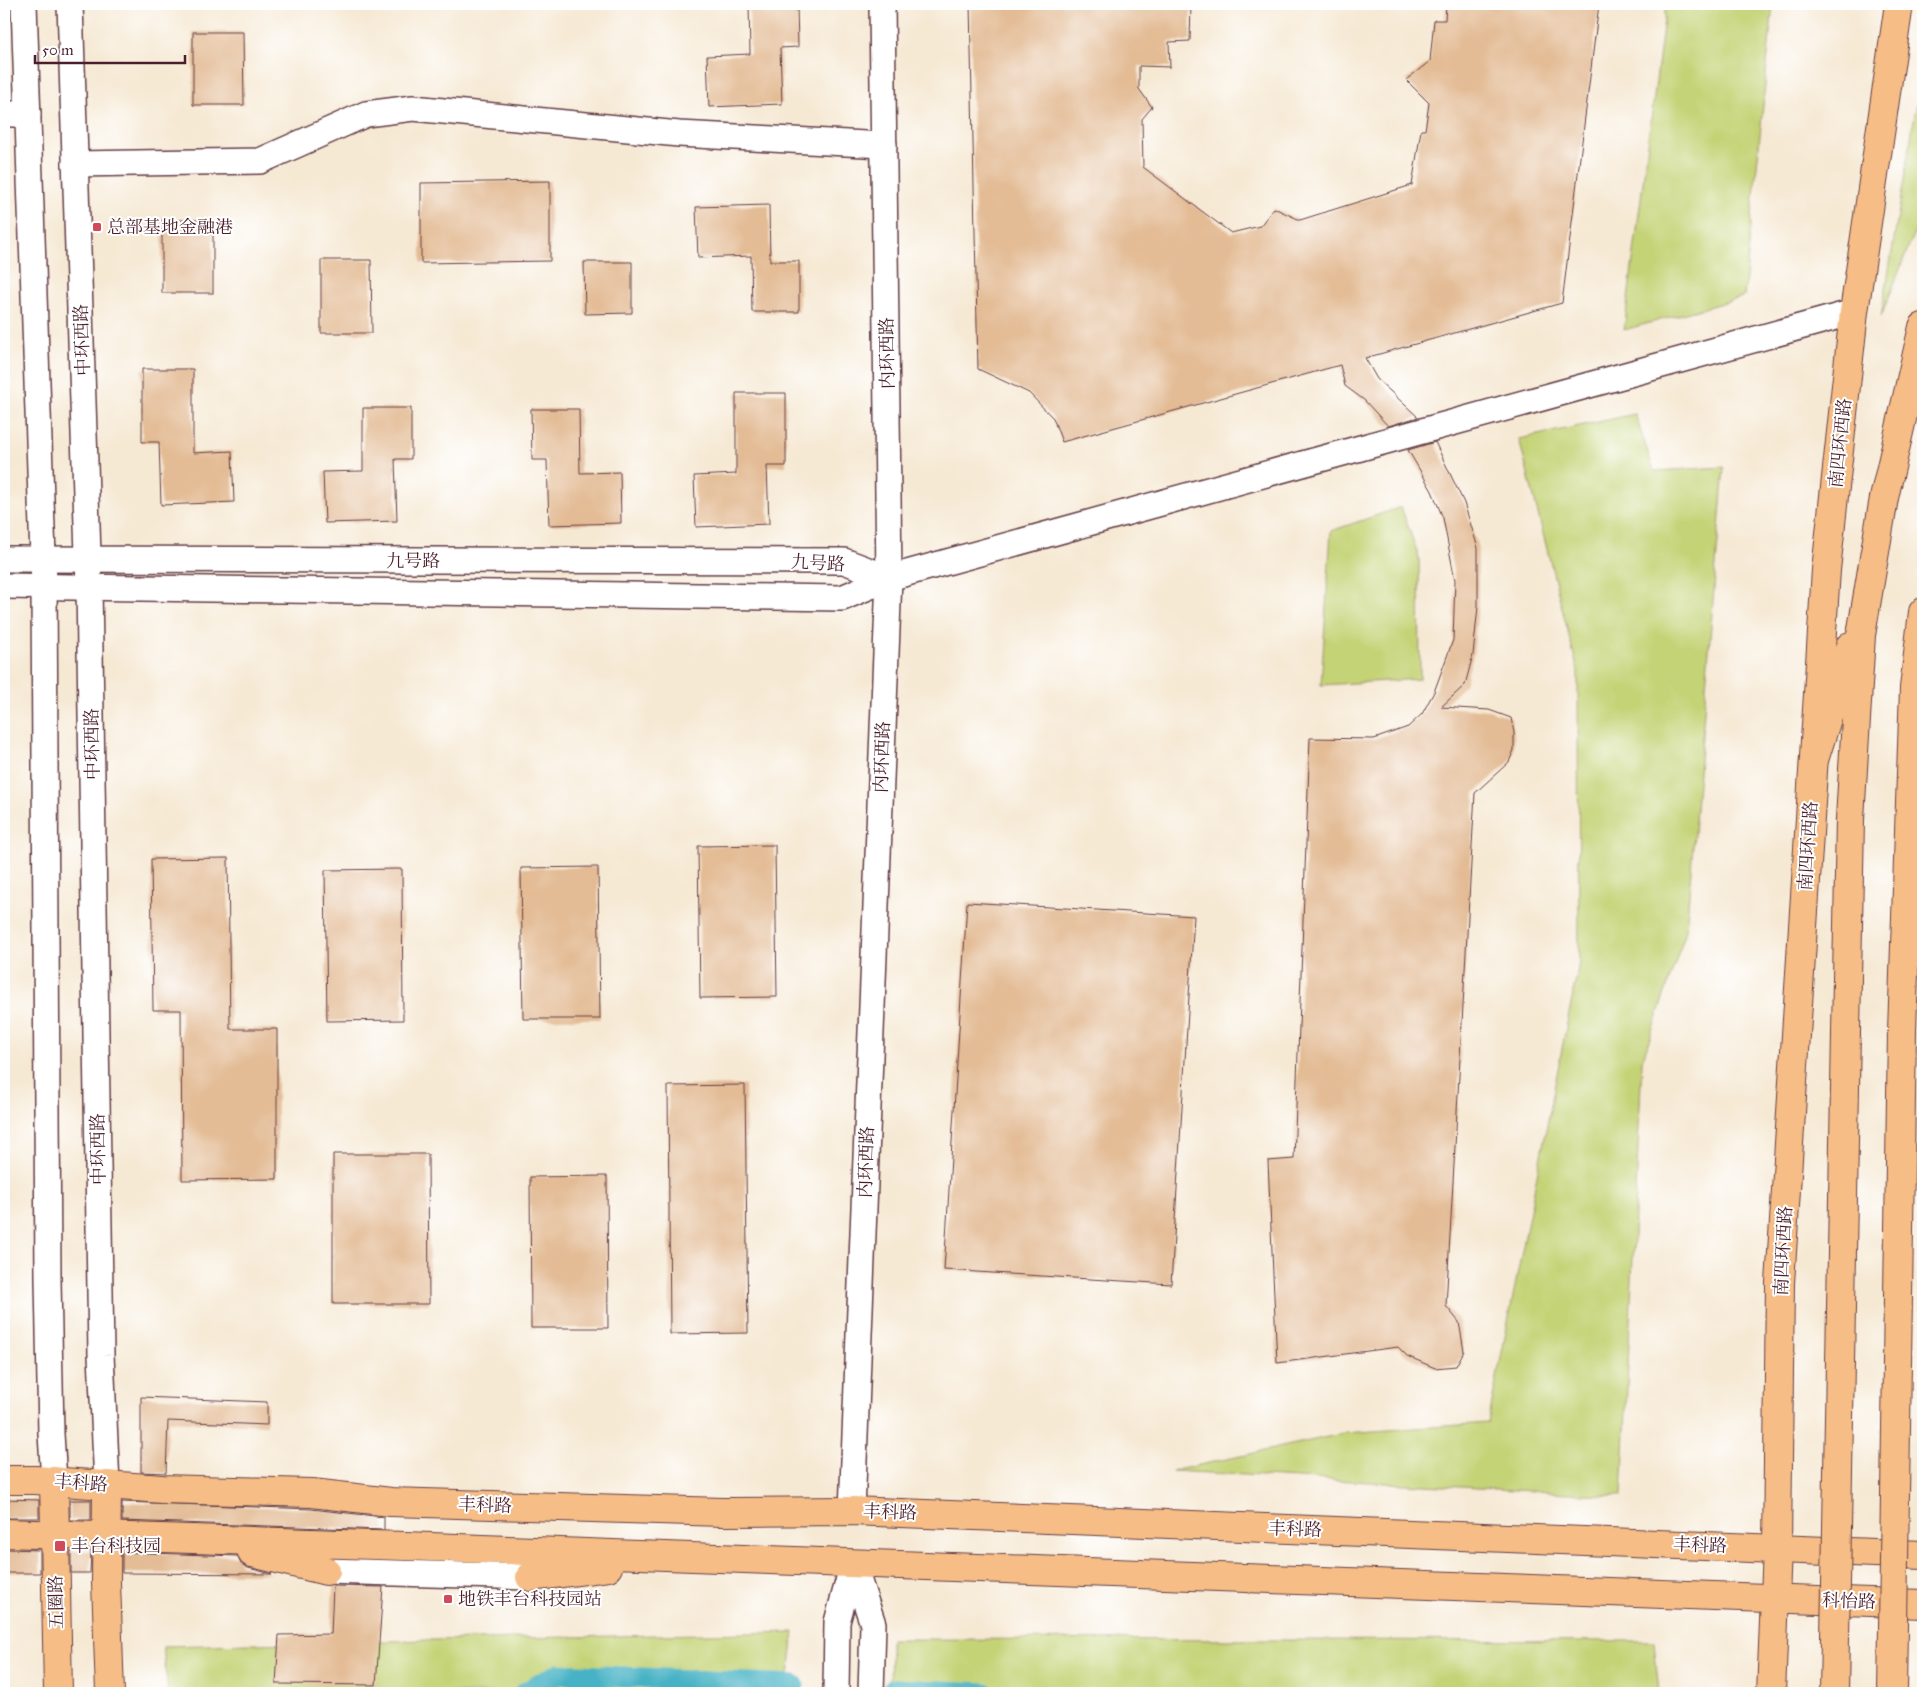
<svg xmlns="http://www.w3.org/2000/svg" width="1927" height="1697" font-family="'IM FELL Great Primer','Noto Serif SC',serif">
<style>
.green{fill:#c4d376;stroke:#877950}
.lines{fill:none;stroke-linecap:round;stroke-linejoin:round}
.canal{stroke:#47b2c5;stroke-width:21}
.building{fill:#e3bb94}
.minor-casing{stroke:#643d44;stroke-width:28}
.major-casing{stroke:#643d44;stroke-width:30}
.highway-casing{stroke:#643d44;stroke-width:30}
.minor{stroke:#fff;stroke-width:25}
.major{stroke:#f6be86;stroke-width:28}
.highway{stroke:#f6be86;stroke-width:28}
.highway-bridge-casing{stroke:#643d44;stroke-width:30;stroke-linecap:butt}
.highway-bridge{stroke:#f6be86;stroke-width:28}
.poi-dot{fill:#d1495b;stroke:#fff;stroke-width:2}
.labels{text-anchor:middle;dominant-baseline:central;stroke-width:4;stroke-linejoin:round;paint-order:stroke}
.poi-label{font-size:18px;fill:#4a1f2b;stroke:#fff;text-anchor:start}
.street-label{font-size:18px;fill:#4a1f2b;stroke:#fff}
</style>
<rect width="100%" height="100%" fill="#fff"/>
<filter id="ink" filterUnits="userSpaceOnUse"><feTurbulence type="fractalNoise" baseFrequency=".02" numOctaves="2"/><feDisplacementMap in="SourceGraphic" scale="10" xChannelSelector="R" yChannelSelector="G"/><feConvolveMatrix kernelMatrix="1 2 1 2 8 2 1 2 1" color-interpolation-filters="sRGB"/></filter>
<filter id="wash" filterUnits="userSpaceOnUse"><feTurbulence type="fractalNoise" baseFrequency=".0096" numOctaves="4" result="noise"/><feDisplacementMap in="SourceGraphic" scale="20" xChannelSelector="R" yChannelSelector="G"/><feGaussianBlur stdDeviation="1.12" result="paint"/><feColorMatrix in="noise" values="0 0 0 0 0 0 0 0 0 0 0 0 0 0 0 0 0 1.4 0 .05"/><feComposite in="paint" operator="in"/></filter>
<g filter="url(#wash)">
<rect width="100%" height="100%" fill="#f6e9d4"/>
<g class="green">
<path d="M 1666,4 L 1773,4 L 1744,297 L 1624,330 Z"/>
<path d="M 1923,66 L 1923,211 L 1881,317 Z"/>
<path d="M 1635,414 L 1654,471 L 1724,467 L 1686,931 L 1642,1061 L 1622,1496 L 1172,1471 L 1346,1433 L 1488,1423 L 1579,963 L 1578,671 L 1519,439 Z"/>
<path d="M 1401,507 L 1419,557 L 1420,679 L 1321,685 L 1331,531 Z"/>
<path d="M 794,1632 L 787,1693 L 168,1693 L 163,1646 Z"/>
<path d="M 891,1639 L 1654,1641 L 1659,1693 L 890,1693 Z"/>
</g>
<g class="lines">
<g class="canal">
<path d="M 894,1689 L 986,1693"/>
<path d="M 524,1693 L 558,1674 L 794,1685"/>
</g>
</g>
<g id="blocks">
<g class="building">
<path d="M 749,4 L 797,4 L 798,47 L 780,48 L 782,104 L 709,107 L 707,56 L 750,54 Z"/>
<path d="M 970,4 L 1191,4 L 1190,41 L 1169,42 L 1170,67 L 1139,66 L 1139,89 L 1152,107 L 1142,119 L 1143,167 L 1231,233 L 1260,226 L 1274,208 L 1300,220 L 1412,185 L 1421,130 L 1425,130 L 1429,103 L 1406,80 L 1430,61 L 1434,20 L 1445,20 L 1446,4 L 1599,4 L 1562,303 L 1365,358 L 1377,379 L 1418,417 L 1388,426 L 1364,400 L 1345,386 L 1340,365 L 1062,442 L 1053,418 L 1029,393 L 978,369 Z"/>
<path d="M 193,32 L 243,32 L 244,105 L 193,105 Z"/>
<path d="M 550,181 L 550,261 L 421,263 L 421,183 Z"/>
<path d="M 769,205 L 770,261 L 799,261 L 799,312 L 752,312 L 751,256 L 698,258 L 696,207 Z"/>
<rect x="162" y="220" width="51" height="73"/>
<path d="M 321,260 L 371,260 L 372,333 L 321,333 Z"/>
<path d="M 584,262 L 632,262 L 632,313 L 585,314 Z"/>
<path d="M 142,369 L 193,369 L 193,453 L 232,451 L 234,502 L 161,505 L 159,442 L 142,442 Z"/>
<path d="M 736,393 L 786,393 L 786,466 L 767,466 L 769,524 L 696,527 L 694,476 L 736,474 Z"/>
<path d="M 363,408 L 411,408 L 411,459 L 395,459 L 397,521 L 325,523 L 323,472 L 363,471 Z"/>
<path d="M 531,409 L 579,409 L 580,473 L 620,472 L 621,523 L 549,525 L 547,460 L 532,460 Z"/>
<path d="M 1435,442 L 1464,503 L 1478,548 L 1478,606 L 1473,655 L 1465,685 L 1441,707 L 1489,710 L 1511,718 L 1514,732 L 1514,750 L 1509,762 L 1475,793 L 1446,1306 L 1459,1322 L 1464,1351 L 1456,1366 L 1435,1368 L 1407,1356 L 1398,1347 L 1277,1363 L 1268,1161 L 1294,1159 L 1310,738 L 1374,739 L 1408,727 L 1422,714 L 1434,692 L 1453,640 L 1455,580 L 1443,518 L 1432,491 L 1408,450 Z"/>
<path d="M 775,845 L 777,997 L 700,998 L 698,846 Z"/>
<path d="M 228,858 L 230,1029 L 277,1029 L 277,1179 L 182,1180 L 181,1010 L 153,1010 L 151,859 Z"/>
<path d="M 598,867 L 600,1019 L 523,1019 L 521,868 Z"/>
<path d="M 402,869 L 403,1020 L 327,1021 L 325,870 Z"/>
<path d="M 967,902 L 1194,916 L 1171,1284 L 944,1270 Z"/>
<path d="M 745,1085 L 748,1333 L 670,1334 L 668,1086 Z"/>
<path d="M 333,1154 L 428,1154 L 429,1304 L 333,1304 Z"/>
<path d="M 607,1176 L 608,1328 L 531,1328 L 530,1177 Z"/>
<path d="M 141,1397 L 267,1402 L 267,1425 L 168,1421 L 166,1473 L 141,1472 Z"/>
<path d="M 4,1499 L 39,1500 L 39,1518 L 4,1518 Z"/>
<rect x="70" y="1500" width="21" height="20"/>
<path d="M 122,1502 L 311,1509 L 384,1517 L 384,1530 L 122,1521 Z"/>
<path d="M 4,1549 L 40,1550 L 40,1573 L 4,1573 Z"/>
<path d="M 71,1551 L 91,1551 L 90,1573 L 71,1573 Z"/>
<path d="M 122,1552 L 237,1556 L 241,1564 L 248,1568 L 272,1574 L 122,1573 Z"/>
<path d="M 333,1586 L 383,1587 L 376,1685 L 276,1684 L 279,1635 L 331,1634 Z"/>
</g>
</g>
</g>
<g filter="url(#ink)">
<use href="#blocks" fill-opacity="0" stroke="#643d44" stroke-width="1"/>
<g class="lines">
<defs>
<g id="minor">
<path d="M 24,4 L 44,586 L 48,1280 L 51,1434 L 54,1481"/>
<path d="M 70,4 L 89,586 L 101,1355 L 107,1485"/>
<path d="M 4,114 L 28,114"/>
<path d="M 75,164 L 260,161 L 366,114 L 413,108 L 679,134 L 884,145"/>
<path d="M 4,559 L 844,561 L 889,578"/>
<path d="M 4,586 L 842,598 L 889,578 L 1854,312"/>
<path d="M 852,1511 L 889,578 L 882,4"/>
<path d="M 853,1564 L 873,1624 L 871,1693"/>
<path d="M 326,1571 L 530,1577"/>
<path d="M 836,1693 L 837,1622 L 853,1564"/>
</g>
<g id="major">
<path d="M 4,1480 L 35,1480 L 162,1489 L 312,1493 L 391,1502 L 723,1512 L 852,1511 L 1923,1555"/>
<path d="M 54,1481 L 58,1693"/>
<path d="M 107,1485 L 106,1582 L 110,1693"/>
<path d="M 4,1533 L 405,1546 L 1923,1604"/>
<path d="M 252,1553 L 326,1571"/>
<path d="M 530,1577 L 608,1567"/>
<path d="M 1771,1693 L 1777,1549 L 1780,1283 L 1826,570 L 1854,312 L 1899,4"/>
</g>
<g id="highway">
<path d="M 1814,760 L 1850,646"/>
<path d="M 1902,1031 L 1914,688 L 1923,612"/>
<path d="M 1846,1032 L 1850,819 L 1861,635 L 1884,498 L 1923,327"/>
</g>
</defs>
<use href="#minor" class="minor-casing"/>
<use href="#major" class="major-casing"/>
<use href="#highway" class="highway-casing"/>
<use href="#minor" class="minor"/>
<use href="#major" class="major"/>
<use href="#highway" class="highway"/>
<defs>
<g id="highway-bridge">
<path d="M 1834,1693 L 1846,1032"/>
<path d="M 1892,1693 L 1902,1031"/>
</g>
</defs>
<use href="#highway-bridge" class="highway-bridge-casing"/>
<use href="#highway-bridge" class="highway-bridge"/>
</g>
</g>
<g class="poi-dot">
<rect x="92" y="222" width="10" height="10" rx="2.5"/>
<rect x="54" y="1540" width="12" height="12" rx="2.5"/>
<rect x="443" y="1594" width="10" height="10" rx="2.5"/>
</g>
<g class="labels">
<g class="poi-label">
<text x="107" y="227">总部基地金融港</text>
<text x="71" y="1546">丰台科技园</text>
<text x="458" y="1599">地铁丰台科技园站</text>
</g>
<g class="street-label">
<text transform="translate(82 340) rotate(-92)">中环西路</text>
<text transform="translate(887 353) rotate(-91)">内环西路</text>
<text transform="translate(1840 443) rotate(-84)">南四环西路</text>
<text x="413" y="561">九号路</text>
<text transform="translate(818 563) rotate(3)">九号路</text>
<text transform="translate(92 744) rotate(-91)">中环西路</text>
<text transform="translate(882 757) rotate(-88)">内环西路</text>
<text transform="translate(1808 846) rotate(-86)">南四环西路</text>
<text transform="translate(98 1149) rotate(-91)">中环西路</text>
<text transform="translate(866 1162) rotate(-88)">内环西路</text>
<text transform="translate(1783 1251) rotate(-87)">南四环西路</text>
<text transform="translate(81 1483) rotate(4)">丰科路</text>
<text transform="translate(485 1505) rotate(2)">丰科路</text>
<text transform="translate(890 1512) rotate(2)">丰科路</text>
<text transform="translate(1295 1529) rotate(2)">丰科路</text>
<text transform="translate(1700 1545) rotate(2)">丰科路</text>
<text transform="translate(1849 1601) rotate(2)">科怡路</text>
<text transform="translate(56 1602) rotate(-91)">五圈路</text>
</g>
</g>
<rect width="1927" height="1697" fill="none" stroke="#fff" stroke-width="20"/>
<path d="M35 55v8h150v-8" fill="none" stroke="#4a1f2b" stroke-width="2.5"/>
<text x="42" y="55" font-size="15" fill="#4a1f2b" stroke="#ffffff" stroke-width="4" paint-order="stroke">50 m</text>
</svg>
